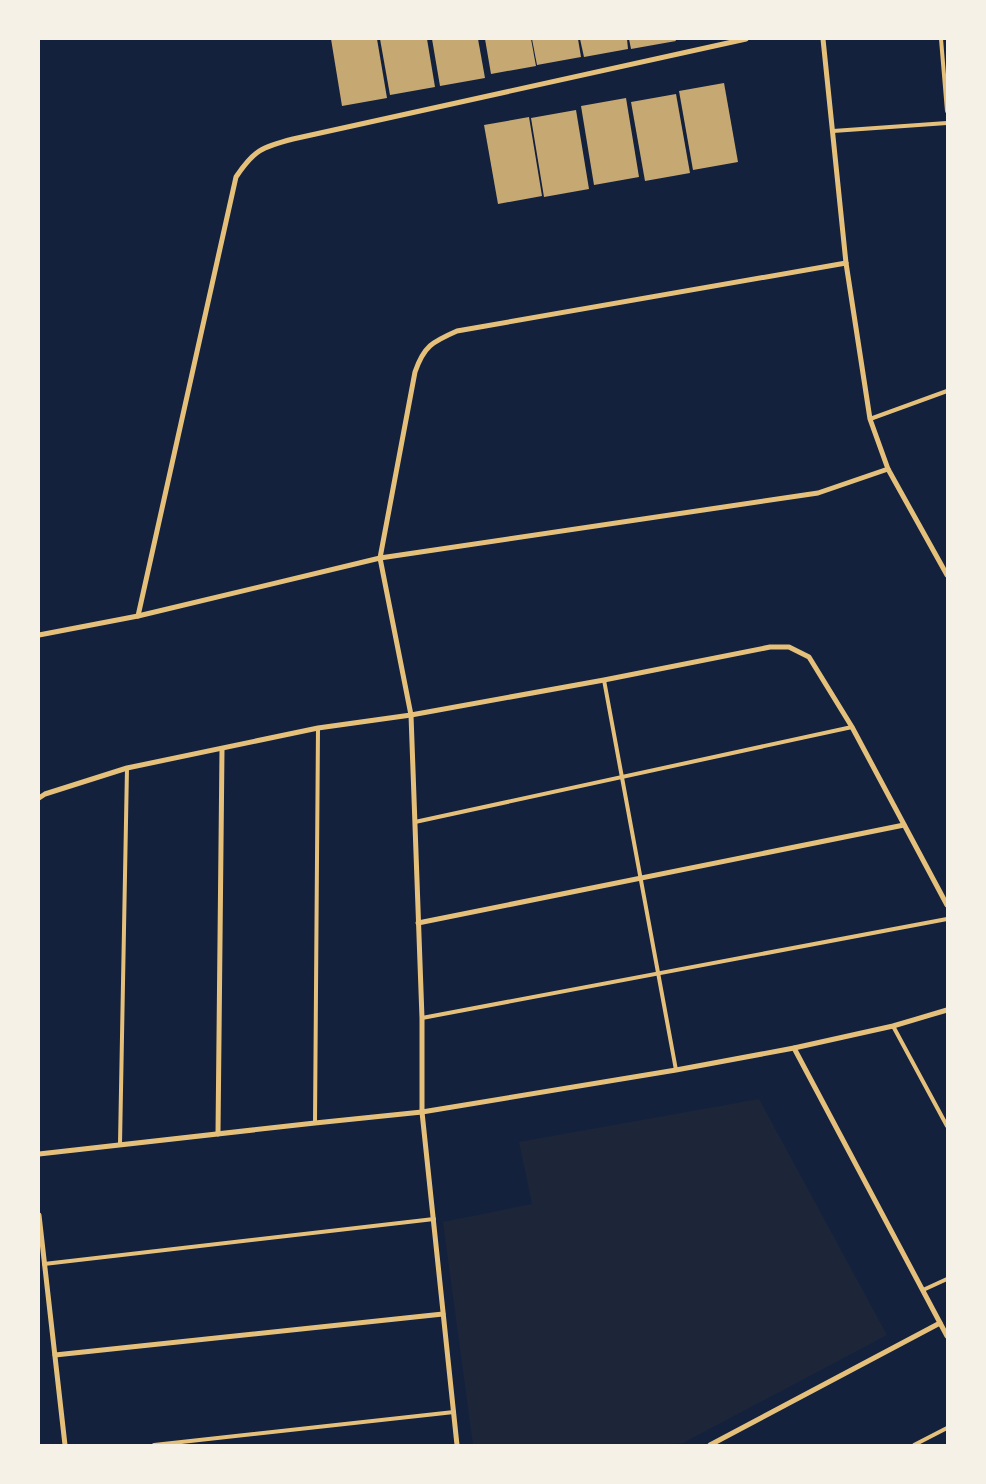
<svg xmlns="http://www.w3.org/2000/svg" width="986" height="1484" font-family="'Zilla Slab',serif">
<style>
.green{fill:#1d2539}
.building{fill:#c6a872}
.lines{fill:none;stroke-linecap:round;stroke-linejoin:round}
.service{stroke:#e5c07b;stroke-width:4}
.minor{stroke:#e5c07b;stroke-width:5}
</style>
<rect width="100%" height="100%" fill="#14213d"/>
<path class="green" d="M 759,1099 L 887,1335 L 683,1443 L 657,1445 L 473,1445 L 443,1222 L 532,1204 L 519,1142 Z"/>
<g class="building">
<path d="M 331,39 L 377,39 L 387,98 L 342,106 Z"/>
<path d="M 380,39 L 427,39 L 435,87 L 390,95 Z"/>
<path d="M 432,39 L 478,39 L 485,78 L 440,86 Z"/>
<path d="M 485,39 L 531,39 L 536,66 L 491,74 Z"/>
<path d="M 532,39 L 578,39 L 581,57 L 537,65 Z"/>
<path d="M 580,39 L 627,39 L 628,49 L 584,57 Z"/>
<path d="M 629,39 L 675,39 L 676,41 L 631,49 Z"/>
<path d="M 724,83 L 738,162 L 693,170 L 679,91 Z"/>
<path d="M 676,94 L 690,173 L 645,181 L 631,102 Z"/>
<path d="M 626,98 L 639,177 L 594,185 L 581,106 Z"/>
<path d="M 576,110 L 589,189 L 544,197 L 531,118 Z"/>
<path d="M 529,117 L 542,196 L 498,204 L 484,125 Z"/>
</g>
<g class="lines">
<g class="service">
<path d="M 941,39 L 947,111"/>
<path d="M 833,131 L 947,123"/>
<path d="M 870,419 L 947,391"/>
<path d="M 604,680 L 676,1070"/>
<path d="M 415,822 L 852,727"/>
<path d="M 422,1018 L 947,919"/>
<path d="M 893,1026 L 947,1126"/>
<path d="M 315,1123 L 318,728"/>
<path d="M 120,1144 L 127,768"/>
<path d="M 44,1264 L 434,1219"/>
<path d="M 923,1290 L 947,1279"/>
<path d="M 154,1445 L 454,1412"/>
<path d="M 914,1445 L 947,1428"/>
</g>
<g class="minor">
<path d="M 823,39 L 846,263 L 870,419 L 888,469 L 947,575"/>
<path d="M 138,616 L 236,177 C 254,150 262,147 293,139 L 746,39"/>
<path d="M 39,635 L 138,616 L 380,558 L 818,493 L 888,469"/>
<path d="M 39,798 L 45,794 L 127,768 L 318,728 L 411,715 L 604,680 L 770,647 L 789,647 L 809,657 L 852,727 L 947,905"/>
<path d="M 418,923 L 904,825"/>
<path d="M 794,1048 L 947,1336"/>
<path d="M 218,1134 L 222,749"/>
<path d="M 39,1154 L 315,1123 L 422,1112 L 676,1070 L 794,1048 L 893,1026 L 947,1010"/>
<path d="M 39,1215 L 65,1445"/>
<path d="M 55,1355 L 443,1314"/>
<path d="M 457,1445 L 422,1112 L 422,1018 L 411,715 L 380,558 L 415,372 C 424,346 432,342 457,331 L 846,263"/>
<path d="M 710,1445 L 940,1323"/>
</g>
</g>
<rect width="986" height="1484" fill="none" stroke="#f6f1e7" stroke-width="80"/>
</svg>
